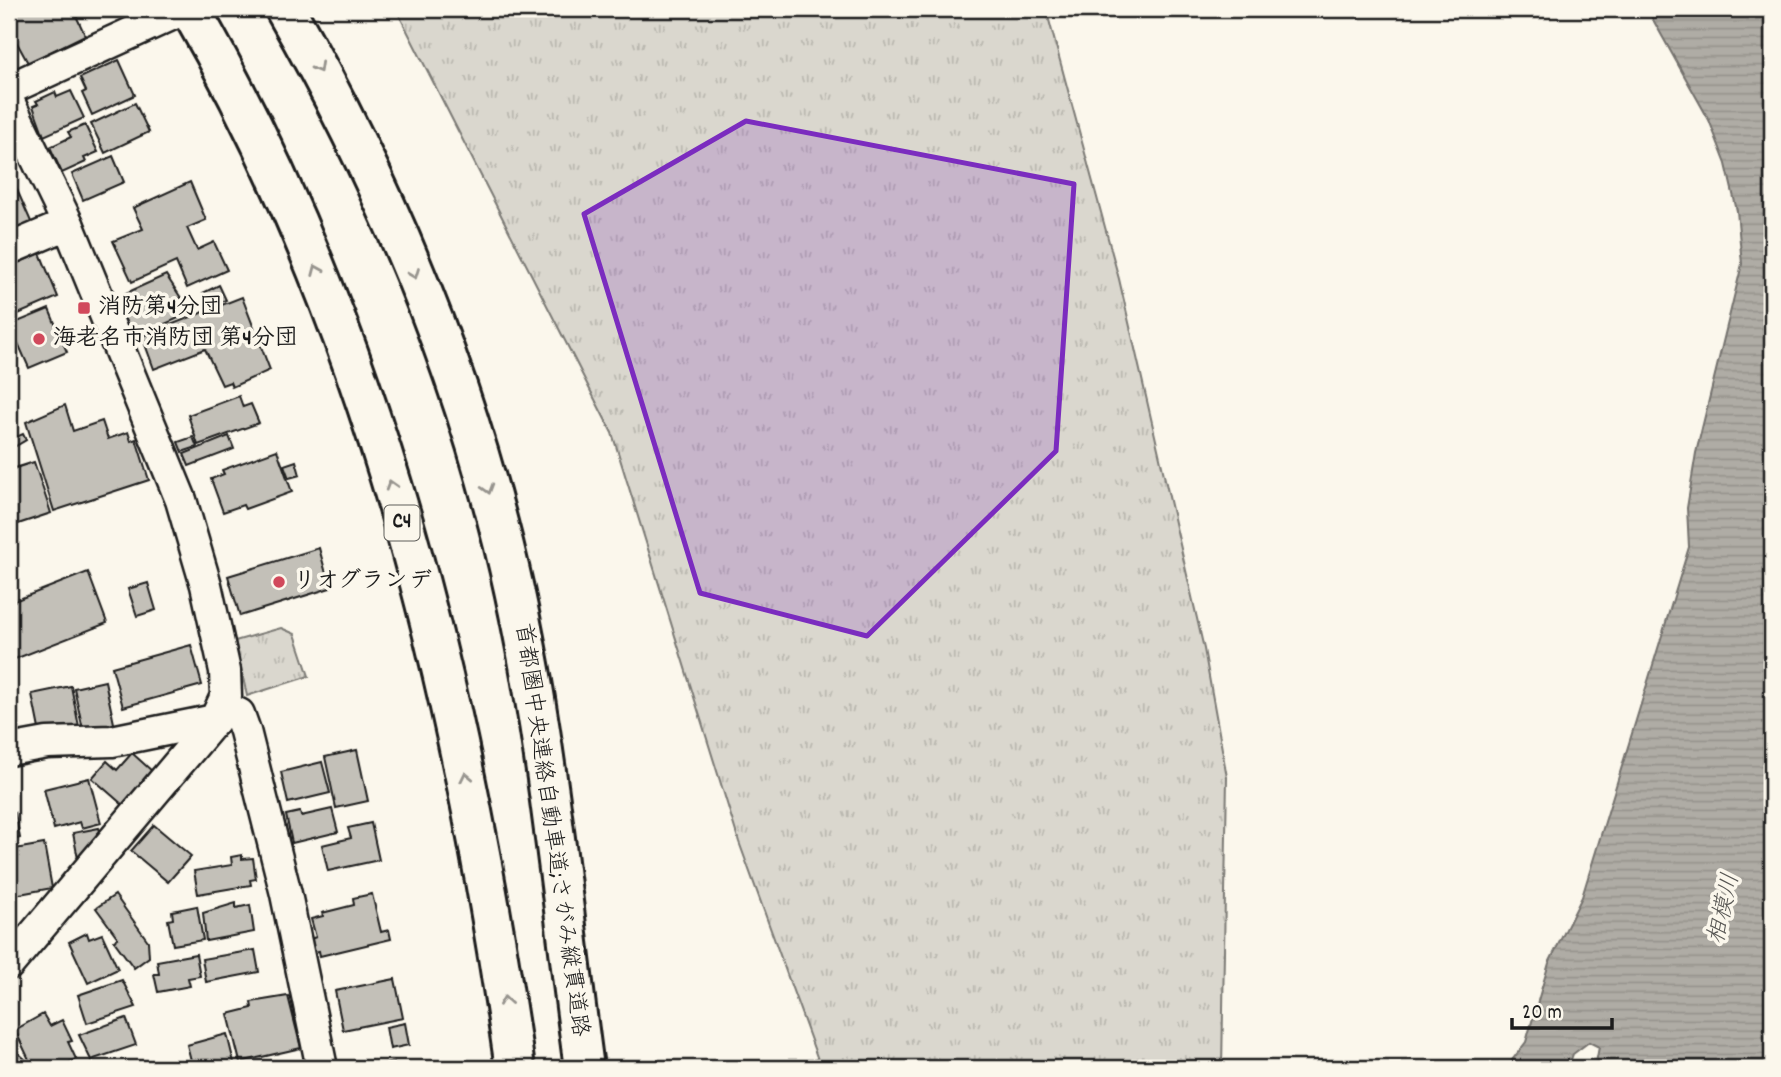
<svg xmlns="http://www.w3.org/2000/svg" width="1781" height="1077" font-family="Dekko,'Klee One',sans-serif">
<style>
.grass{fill:url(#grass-tufts);stroke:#7b7a75;stroke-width:2}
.water{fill:url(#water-rules);stroke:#74726e;stroke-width:2}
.building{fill:#c3c0b8;stroke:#1c1c1c;stroke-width:2}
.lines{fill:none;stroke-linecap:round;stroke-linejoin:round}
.street-casing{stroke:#1c1c1c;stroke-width:35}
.highway-casing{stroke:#1c1c1c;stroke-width:44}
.street{stroke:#fbf7ec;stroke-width:30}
.highway{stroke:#fbf7ec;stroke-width:38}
.oneway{stroke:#97948e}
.marked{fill:#7b2cbf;fill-opacity:0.2;stroke:#7b2cbf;stroke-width:5;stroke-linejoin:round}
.poi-dot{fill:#d1495b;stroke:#fbf7ec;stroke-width:2.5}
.labels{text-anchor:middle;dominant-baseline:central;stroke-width:7;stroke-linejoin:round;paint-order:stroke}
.shield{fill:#fbf7ec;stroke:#5f5e5a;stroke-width:2}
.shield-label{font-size:21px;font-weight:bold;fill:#1c1c1c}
.poi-label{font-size:23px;font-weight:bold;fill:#1c1c1c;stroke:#fbf7ec;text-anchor:start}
.street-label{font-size:23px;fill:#1c1c1c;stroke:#fbf7ec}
.water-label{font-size:24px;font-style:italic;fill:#575653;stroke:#fbf7ec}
</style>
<defs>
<pattern id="grass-tufts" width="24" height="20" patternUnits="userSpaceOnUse" patternTransform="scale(1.75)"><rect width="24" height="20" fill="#dad7ce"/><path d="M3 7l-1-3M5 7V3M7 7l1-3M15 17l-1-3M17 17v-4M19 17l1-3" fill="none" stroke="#bab8b0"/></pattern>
<pattern id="water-rules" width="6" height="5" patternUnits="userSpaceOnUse" patternTransform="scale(1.75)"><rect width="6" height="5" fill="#afaca5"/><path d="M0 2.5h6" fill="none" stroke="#96938d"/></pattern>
</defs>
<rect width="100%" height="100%" fill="#fbf7ec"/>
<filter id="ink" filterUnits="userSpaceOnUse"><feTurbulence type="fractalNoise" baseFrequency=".0143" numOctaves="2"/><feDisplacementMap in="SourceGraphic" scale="14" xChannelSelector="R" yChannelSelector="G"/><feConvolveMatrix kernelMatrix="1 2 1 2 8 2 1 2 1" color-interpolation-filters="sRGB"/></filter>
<g filter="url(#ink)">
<g class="grass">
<path d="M 396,9 L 1046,9 L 1119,279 L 1204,649 L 1227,777 L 1222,1068 L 821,1068 L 739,842 L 612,433 Z"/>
<path d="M 281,628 L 295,634 L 309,676 L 247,696 L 235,641 Z"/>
</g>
<path class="water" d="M 1647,9 L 1772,9 L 1772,1068 L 1595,1068 L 1599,1047 L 1589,1042 L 1573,1054 L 1568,1068 L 1506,1068 L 1526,1042 L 1549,963 L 1582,897 L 1689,547 L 1687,508 L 1696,453 L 1742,264 L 1737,211 L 1726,164 L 1709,120 Z"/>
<g class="building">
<path d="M 9,9 L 73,9 L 85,35 L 28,63 L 17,43 L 12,46 L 9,41 Z"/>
<path d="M 119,60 L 135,95 L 92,115 L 82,93 L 86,91 L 80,78 Z"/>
<path d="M 71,91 L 84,118 L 44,136 L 33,106 L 38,104 L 36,101 L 55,92 L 57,97 Z"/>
<path d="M 135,103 L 149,132 L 105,153 L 91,124 Z"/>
<path d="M 85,125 L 98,152 L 84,158 L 86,162 L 62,173 L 50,147 L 71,137 L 68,132 Z"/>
<path d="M 113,156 L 124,182 L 83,200 L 72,174 Z"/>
<path d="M 190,182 L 206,220 L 187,228 L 197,250 L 214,242 L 227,270 L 187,288 L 176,262 L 132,282 L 113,241 L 143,229 L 133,208 Z"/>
<path d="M 14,183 L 32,224 L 9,234 L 9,186 Z"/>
<path d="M 40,253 L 58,297 L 9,318 L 9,267 Z"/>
<path d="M 166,275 L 181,298 L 174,300 L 181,317 L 133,338 L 115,298 Z"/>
<path d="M 219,285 L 226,300 L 209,307 L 203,293 Z"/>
<path d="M 242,297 L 270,370 L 232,387 L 230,382 L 222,385 L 205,349 L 154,369 L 142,336 Z"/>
<path d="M 49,309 L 67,352 L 29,368 L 10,325 Z"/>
<path d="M 239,396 L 243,407 L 251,404 L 259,423 L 198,445 L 188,415 Z"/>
<path d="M 65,405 L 73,431 L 102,421 L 108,439 L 128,432 L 131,441 L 136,439 L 149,480 L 54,511 L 26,422 Z"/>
<path d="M 23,434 L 26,440 L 9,450 L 9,440 Z"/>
<path d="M 229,436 L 234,449 L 189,466 L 184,454 Z"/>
<path d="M 193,437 L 197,447 L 182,452 L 178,442 Z"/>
<path d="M 277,450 L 292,492 L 245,509 L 243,505 L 223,512 L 211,479 L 224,474 L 222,470 Z"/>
<path d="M 296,461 L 300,475 L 289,478 L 284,465 Z"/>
<path d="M 34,462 L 51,513 L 9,527 L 9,470 Z"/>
<path d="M 319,548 L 330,588 L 240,616 L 228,576 Z"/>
<path d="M 88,572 L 107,623 L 15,659 L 9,643 L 9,603 Z"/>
<path d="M 148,583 L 156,610 L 137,616 L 128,589 Z"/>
<path d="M 191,645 L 202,685 L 123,707 L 112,667 Z"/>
<path d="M 105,681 L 115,728 L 84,734 L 74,688 Z"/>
<path d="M 71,686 L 80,732 L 40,734 L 32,694 Z"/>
<path d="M 357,750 L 368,801 L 336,808 L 325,757 Z"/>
<path d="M 132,753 L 152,771 L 123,805 L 92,778 L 107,761 L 117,770 Z"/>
<path d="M 322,762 L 330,793 L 288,803 L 281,772 Z"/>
<path d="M 89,778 L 101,823 L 82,828 L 80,822 L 54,829 L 44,789 Z"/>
<path d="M 332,809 L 338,832 L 292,843 L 286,815 L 300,812 L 301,816 Z"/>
<path d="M 15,813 L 20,838 L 9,841 L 9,814 Z"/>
<path d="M 371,823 L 379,860 L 328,871 L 322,845 L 351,838 L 348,828 Z"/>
<path d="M 154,825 L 191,856 L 168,882 L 131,851 Z"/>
<path d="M 99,828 L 100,831 L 78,859 L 73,833 Z"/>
<path d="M 44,844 L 52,888 L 9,896 L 9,850 Z"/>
<path d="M 242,855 L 242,859 L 253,858 L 256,879 L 250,880 L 251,885 L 198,894 L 194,871 L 232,865 L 231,857 Z"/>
<path d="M 372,894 L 381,932 L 389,930 L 391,939 L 320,956 L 319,951 L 314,952 L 310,939 L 316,937 L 311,919 L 323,916 L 322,913 L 354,905 L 353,898 Z"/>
<path d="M 115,895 L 148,941 L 149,957 L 134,968 L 114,941 L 118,938 L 96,908 Z"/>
<path d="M 236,903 L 236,908 L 250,905 L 254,932 L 206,941 L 203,913 Z"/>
<path d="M 197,906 L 203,940 L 173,945 L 168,920 L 173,919 L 172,911 Z"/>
<path d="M 87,933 L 89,939 L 102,934 L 118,969 L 88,983 L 69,942 Z"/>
<path d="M 255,950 L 259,972 L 206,982 L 202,959 Z"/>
<path d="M 196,954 L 200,976 L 188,978 L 190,986 L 158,992 L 154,974 L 159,974 L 157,961 Z"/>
<path d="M 395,979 L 403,1018 L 343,1030 L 335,991 Z"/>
<path d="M 122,980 L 136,1007 L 87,1023 L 78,995 Z"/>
<path d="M 288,996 L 301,1048 L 240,1062 L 228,1014 L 252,1008 L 251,1002 Z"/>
<path d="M 43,1014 L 50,1026 L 62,1020 L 72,1041 L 68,1042 L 76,1059 L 57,1068 L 33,1068 L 15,1030 Z"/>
<path d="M 126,1018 L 136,1045 L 91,1060 L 79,1035 Z"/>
<path d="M 405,1023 L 409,1045 L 390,1049 L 386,1027 Z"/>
<path d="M 227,1034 L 235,1067 L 193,1068 L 187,1045 Z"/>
<path d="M 9,1045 L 25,1059 L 17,1068 L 9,1068 Z"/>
<path d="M 394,1062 L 395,1068 L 409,1064 L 410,1068 L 363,1068 Z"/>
</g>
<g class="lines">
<defs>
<g id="street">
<path d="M 9,89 L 184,9"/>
<path d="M 9,102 L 68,224 L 181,500 L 206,585 L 225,671 L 226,696 L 215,720 L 9,964"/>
<path d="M 9,249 L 68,224"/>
<path d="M 222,706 L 239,714 L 245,731 L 286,894 L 322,1068"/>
<path d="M 9,750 L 47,743 L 112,741 L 215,720"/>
</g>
<g id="highway">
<path d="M 190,9 C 377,332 463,702 515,1068"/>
<path d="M 285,9 C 376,168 452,344 498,523 C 545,701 559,886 584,1068"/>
</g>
</defs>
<use href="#street" class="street-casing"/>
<use href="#highway" class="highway-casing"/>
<use href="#street" class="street"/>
<use href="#highway" class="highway"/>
</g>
<defs><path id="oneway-chevron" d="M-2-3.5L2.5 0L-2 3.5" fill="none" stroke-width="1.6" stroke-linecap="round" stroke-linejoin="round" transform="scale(1.75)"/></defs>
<g class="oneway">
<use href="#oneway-chevron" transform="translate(318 68) rotate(61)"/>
<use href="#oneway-chevron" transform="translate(317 270) rotate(-113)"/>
<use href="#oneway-chevron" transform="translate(414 274) rotate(69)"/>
<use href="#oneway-chevron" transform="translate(391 485) rotate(-107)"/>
<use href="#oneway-chevron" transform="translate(488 489) rotate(73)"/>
<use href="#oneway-chevron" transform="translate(466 777) rotate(-102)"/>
<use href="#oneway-chevron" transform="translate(505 1001) rotate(-98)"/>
</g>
</g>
<path class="marked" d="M 746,121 L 1074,184 L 1056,451 L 867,636 L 700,593 L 584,214 Z"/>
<g class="poi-dot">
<rect x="77" y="301" width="14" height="14" rx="3.5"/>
<circle cx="39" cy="339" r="7"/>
<circle cx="279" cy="582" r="7"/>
</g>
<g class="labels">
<rect class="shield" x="384.5" y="505.5" width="35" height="35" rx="5"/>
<g class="shield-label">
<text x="402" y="523">C4</text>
</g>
<g class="poi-label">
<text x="98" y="308">消防第4分団</text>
<text x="53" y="339">海老名市消防団 第4分団</text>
<text x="293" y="582">リオグランデ</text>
</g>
<g class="street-label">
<text transform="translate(550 830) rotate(82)">首都圏中央連絡自動車道;さがみ縦貫道路</text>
</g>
<g class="water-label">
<text transform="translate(1725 909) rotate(-77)">相模川</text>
</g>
</g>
<rect width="1781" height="1077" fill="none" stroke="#fbf7ec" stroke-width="35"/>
<rect x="18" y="18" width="1746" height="1042" fill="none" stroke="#1c1c1c" stroke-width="2.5" filter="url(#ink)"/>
<path d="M1512 1018v10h100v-10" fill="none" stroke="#1c1c1c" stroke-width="3.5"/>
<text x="1522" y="1018" font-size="21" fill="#1c1c1c" stroke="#fbf7ec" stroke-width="5" paint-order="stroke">20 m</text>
</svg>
